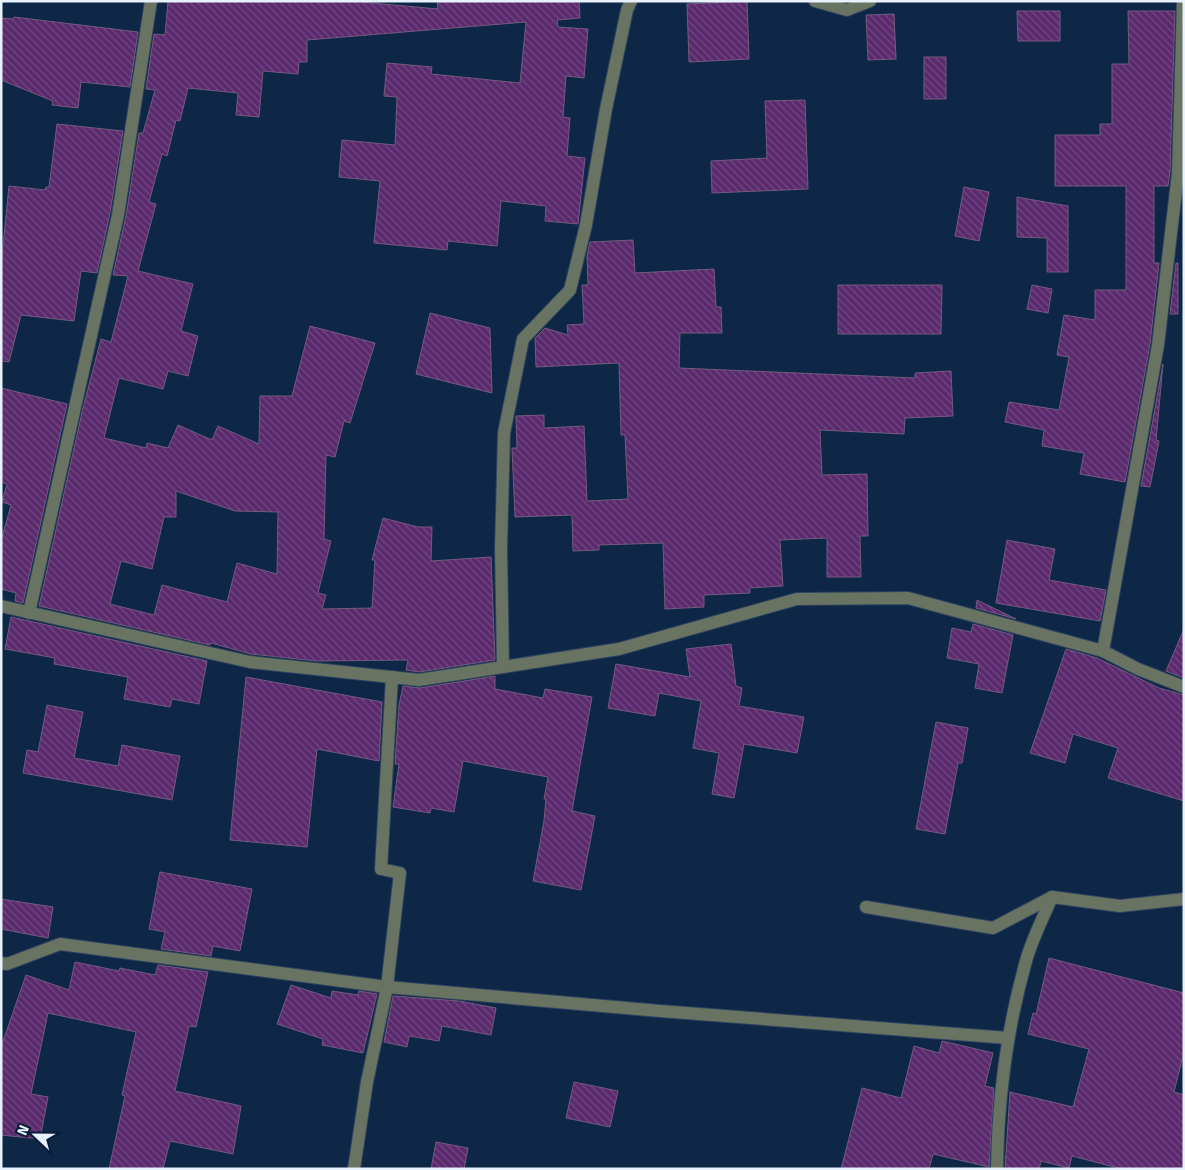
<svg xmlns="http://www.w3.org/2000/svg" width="1185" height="1170" font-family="'Fira Sans',sans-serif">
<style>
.building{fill:url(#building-back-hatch);stroke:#745a7f;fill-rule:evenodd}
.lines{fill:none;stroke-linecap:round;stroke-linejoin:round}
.minor-casing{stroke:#2d4360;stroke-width:14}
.minor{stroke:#687362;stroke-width:12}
</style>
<defs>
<pattern id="building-back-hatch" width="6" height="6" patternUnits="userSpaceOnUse" patternTransform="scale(1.25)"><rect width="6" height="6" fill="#5a2a6d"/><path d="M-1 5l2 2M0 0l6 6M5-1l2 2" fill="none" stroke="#724983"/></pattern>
</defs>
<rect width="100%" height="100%" fill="#0e2746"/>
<g class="building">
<path d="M 168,1 L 350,1 L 438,9 L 437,1 L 579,1 L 580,18 L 557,20 L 558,27 L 588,29 L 584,78 L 566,76 L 563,117 L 570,118 L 567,156 L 585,158 L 578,224 L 545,221 L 546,206 L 501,201 L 497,246 L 448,241 L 447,250 L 374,243 L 380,181 L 339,177 L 342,140 L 395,145 L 397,97 L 384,96 L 387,63 L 432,67 L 431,74 L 520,83 L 526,22 L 307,40 L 307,62 L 299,62 L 298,74 L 263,71 L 259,117 L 236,115 L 238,93 L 188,88 L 180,121 L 176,120 L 167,156 L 162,154 L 149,202 L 156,204 L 138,271 L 193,284 L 181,331 L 198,336 L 188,376 L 168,371 L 163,389 L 119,378 L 104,438 L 146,448 L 147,443 L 168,448 L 178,425 L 212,440 L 218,426 L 259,444 L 260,396 L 292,396 L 310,326 L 375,343 L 350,423 L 344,421 L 335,457 L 326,455 L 324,539 L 331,541 L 318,593 L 326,595 L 322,609 L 372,608 L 375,560 L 372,560 L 383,518 L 418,527 L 432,527 L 431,561 L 491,557 L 495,660 L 419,672 L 406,670 L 408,660 L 317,661 L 251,654 L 211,643 L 210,645 L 39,606 L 83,408 L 101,339 L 111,342 L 128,276 L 113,275 L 126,216 L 139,133 L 143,133 L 155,90 L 146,89 L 154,34 L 165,35 ZM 176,491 L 235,511 L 278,512 L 277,574 L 237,563 L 227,602 L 162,585 L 154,615 L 110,604 L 121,561 L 152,569 L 164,517 L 176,517 Z"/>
<path d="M 747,1 L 749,59 L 689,62 L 687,4 Z"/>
<path d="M 1017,11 L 1060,11 L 1060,41 L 1018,41 Z"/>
<path d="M 1128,11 L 1175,11 L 1170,172 L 1168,186 L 1154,186 L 1154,263 L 1159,263 L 1150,344 L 1125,482 L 1080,474 L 1084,453 L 1042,446 L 1044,430 L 1005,422 L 1009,402 L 1059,410 L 1069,357 L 1057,355 L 1064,315 L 1095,320 L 1095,290 L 1126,290 L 1126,186 L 1055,186 L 1055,135 L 1100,135 L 1100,124 L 1112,124 L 1112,64 L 1129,64 Z"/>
<path d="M 894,14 L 896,59 L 868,60 L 866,15 Z"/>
<path d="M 14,17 L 138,32 L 130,87 L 81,82 L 78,108 L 52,105 L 53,101 L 1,80 L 1,18 L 13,19 Z"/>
<rect x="924" y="57" width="22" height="42"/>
<path d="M 805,100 L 808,189 L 712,193 L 711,161 L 767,158 L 765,101 Z"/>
<path d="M 57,124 L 123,131 L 110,213 L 97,273 L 81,271 L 74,321 L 21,315 L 9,362 L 1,361 L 1,266 L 9,186 L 45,190 L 46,187 L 49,187 Z"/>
<path d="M 964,187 L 989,192 L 979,241 L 955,236 Z"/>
<path d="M 1017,197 L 1068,206 L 1068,272 L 1047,272 L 1047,238 L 1017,237 Z"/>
<path d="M 633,240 L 635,273 L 714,269 L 716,307 L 721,307 L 722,333 L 680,333 L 679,368 L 915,378 L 915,373 L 951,371 L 953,416 L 905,418 L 904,434 L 820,430 L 822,475 L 867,474 L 868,536 L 860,536 L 861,577 L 827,577 L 827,538 L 780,540 L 783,586 L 750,588 L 750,593 L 704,595 L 704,607 L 665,609 L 663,543 L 599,545 L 599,550 L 573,551 L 572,515 L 515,517 L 512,448 L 517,448 L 516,416 L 544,415 L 544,428 L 584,426 L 587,501 L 628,499 L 625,435 L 621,435 L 619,363 L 536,367 L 535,338 L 545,328 L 568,335 L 567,325 L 584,324 L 582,285 L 588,285 L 587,256 L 590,242 Z"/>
<path d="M 1176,263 L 1178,263 L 1178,314 L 1170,314 Z"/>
<path d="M 838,285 L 942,285 L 941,334 L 838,334 Z"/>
<path d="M 1032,285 L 1052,289 L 1048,313 L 1027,309 Z"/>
<path d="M 430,313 L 490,328 L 492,393 L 416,374 Z"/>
<path d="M 1163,364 L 1156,440 L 1159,441 L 1150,487 L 1141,486 Z"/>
<path d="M 1,388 L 67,404 L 23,603 L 15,601 L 16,593 L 1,589 L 1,541 L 11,505 L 2,502 L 7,484 L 1,482 Z"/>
<path d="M 1007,540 L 1055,549 L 1049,580 L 1106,590 L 1100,621 L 996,603 Z"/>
<path d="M 977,600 L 1016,619 L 976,608 Z"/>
<path d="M 11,617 L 207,661 L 199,704 L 172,699 L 170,707 L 124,699 L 128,677 L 54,664 L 55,658 L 5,649 Z"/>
<path d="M 973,624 L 1013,635 L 1002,693 L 975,688 L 979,664 L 947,658 L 952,628 L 971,632 Z"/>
<path d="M 1184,629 L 1184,678 L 1166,671 Z"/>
<path d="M 731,644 L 736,686 L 742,688 L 739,706 L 804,717 L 797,753 L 744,744 L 734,798 L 712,794 L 719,753 L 693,748 L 701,701 L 659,693 L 655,716 L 608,708 L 616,664 L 690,677 L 686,649 Z"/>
<path d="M 1066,649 L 1097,658 L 1159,688 L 1184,695 L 1184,801 L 1108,778 L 1118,748 L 1073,734 L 1065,763 L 1030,753 Z"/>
<path d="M 495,676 L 495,689 L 543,698 L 545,689 L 592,697 L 572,811 L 595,816 L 581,890 L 533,881 L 544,821 L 546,799 L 544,799 L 548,777 L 463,761 L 454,812 L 431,808 L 430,813 L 393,807 L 399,764 L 395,764 L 399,705 L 403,686 L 420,688 Z"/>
<path d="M 246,677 L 382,702 L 379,761 L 317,749 L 307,847 L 230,840 Z"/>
<path d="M 47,705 L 83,712 L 74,758 L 118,766 L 122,745 L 180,756 L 172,800 L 23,773 L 27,750 L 38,752 Z"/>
<path d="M 936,722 L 968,728 L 962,763 L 958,763 L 945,834 L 916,829 Z"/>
<path d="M 160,872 L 252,889 L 240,951 L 213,946 L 211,956 L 161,949 L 165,932 L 149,929 Z"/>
<path d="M 1,899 L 53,907 L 48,938 L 1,929 Z"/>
<path d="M 1049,958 L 1184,993 L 1184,1052 L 1174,1092 L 1184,1095 L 1184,1169 L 1122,1169 L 1072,1156 L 1069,1168 L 1041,1161 L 1039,1169 L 1005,1169 L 1010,1092 L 1073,1107 L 1089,1049 L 1028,1034 L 1033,1013 L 1036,1014 Z"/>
<path d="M 75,962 L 119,971 L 120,968 L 155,975 L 158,965 L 208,972 L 196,1027 L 189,1026 L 175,1091 L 241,1106 L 233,1154 L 170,1141 L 163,1169 L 109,1169 L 125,1096 L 122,1095 L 136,1032 L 48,1013 L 31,1094 L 48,1097 L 40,1139 L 1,1135 L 1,1047 L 26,975 L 69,990 Z"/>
<path d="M 291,985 L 331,998 L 332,991 L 358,995 L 359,991 L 377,994 L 363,1053 L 322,1045 L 323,1039 L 277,1024 Z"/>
<path d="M 393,996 L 459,1001 L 496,1008 L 491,1035 L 442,1026 L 439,1041 L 409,1036 L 407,1047 L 384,1042 Z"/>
<path d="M 942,1041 L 993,1053 L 985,1086 L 994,1088 L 989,1167 L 933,1154 L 929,1169 L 841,1169 L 862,1088 L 901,1098 L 914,1046 L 939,1053 Z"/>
<path d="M 574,1082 L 618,1091 L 610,1127 L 566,1118 Z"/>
<path d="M 436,1142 L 468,1148 L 464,1169 L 431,1169 Z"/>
</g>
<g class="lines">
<defs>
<g id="minor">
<path d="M 815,1 L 847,10 L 870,1"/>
<path d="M 1,606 L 250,662 L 419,680 L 619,649 L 797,599 L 908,598 L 1103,651 L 1138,669 L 1184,687"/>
<path d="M 29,613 L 118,215 L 151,1"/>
<path d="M 1103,651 L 1158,345 L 1178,173 L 1183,1"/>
<path d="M 503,667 L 501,549 L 504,433 L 523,339 L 570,290 L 586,225 L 606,109 L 627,10 L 631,1"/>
<path d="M 866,907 L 993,928 L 1052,897"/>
<path d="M 1,963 L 7,964 L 60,944 L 387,987 L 660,1011 L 1008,1038"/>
<path d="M 354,1169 L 367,1082 L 387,987 L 400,873 L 381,869 L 392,677"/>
<path d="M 997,1169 C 998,1099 1007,1028 1026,961 C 1032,939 1043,918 1052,897 L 1120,906 L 1184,899"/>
</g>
</defs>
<use href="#minor" class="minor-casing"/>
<use href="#minor" class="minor"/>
</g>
<rect width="1185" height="1170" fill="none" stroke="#e8f1fe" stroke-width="5"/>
<g transform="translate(35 1135) rotate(292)" stroke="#051d3b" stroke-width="4" paint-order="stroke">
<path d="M0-4L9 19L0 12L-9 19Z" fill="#e8f1fe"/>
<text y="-8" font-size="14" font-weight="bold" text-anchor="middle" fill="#e8f1fe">N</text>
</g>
</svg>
